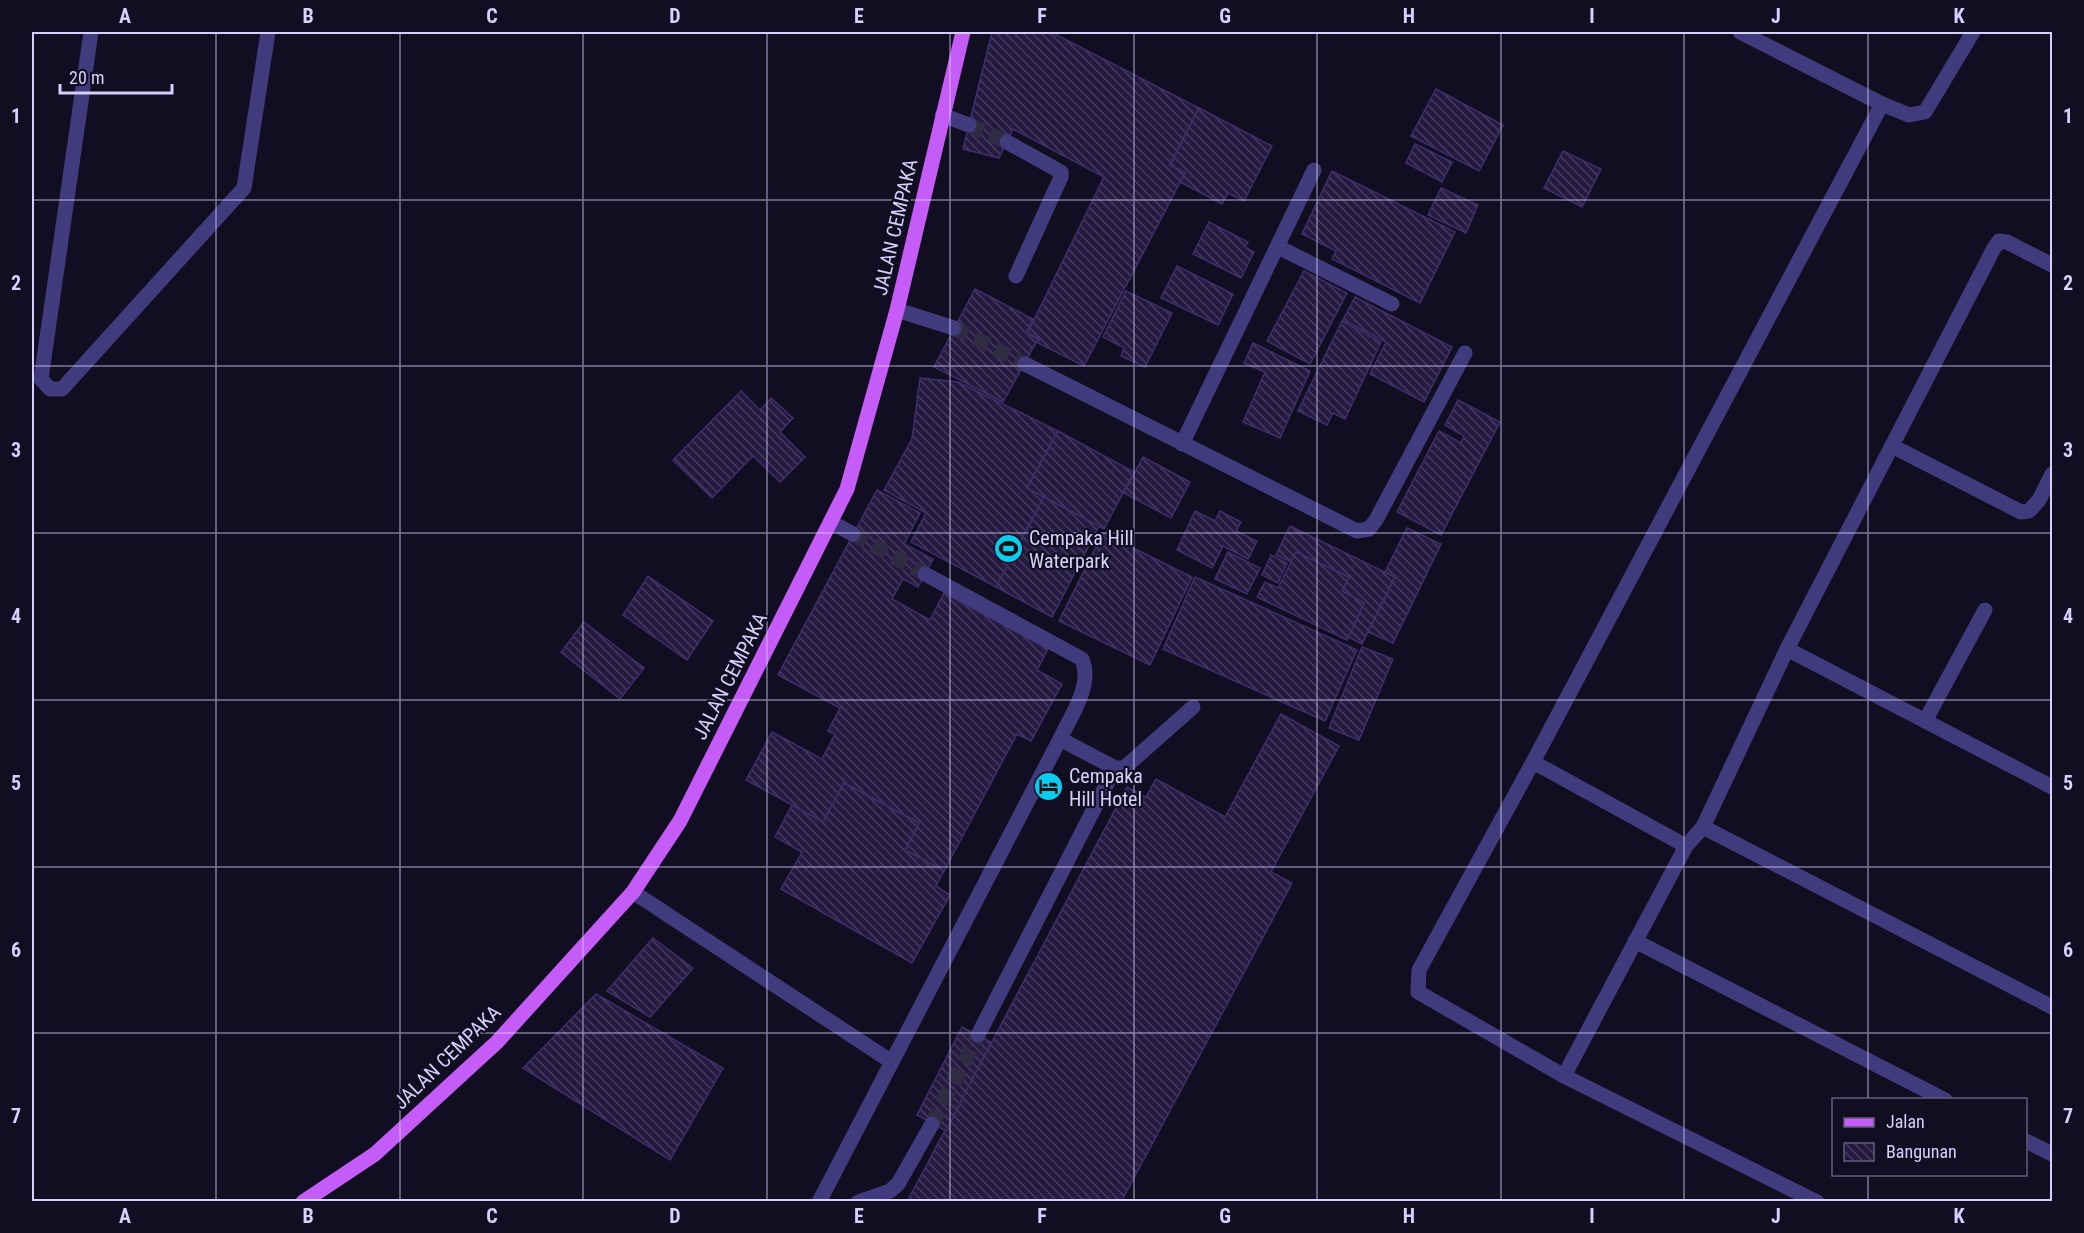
<svg xmlns="http://www.w3.org/2000/svg" width="2084" height="1233" font-family="'Roboto Condensed',sans-serif">
<style>
.building{fill:url(#building-back-hatch);stroke:#3e2e6c;stroke-width:1.5}
.lines{fill:none;stroke-linecap:round;stroke-linejoin:round}
.minor-tunnel{stroke:#302b42;stroke-width:15;stroke-dasharray:15 8;stroke-linecap:butt}
.minor{stroke:#413b7d;stroke-width:15}
.major{stroke:#c65cf7;stroke-width:15}
.grid{fill:none;stroke:#d7d0fd;stroke-width:1.5;stroke-opacity:0.55}
.labels{text-anchor:middle;dominant-baseline:central;stroke-width:4.5;stroke-linejoin:round;paint-order:stroke}
.street-label{font-size:20px;fill:#d7d0fd;stroke:#120e21}
.poi-label{font-size:20px;fill:#d7d0fd;stroke:#120e21;text-anchor:start}
.neatline{fill:none;stroke:#d7d0fd;stroke-width:2}
.grid-label{font-size:20px;text-anchor:middle;font-weight:bold;fill:#d7d0fd}
</style>
<defs>
<pattern id="building-back-hatch" width="6" height="6" patternUnits="userSpaceOnUse" patternTransform="scale(1.5)"><rect width="6" height="6" fill="#251b41"/><path d="M-1 5l2 2M0 0l6 6M5-1l2 2" fill="none" stroke="#443b5d"/></pattern>
</defs>
<rect width="100%" height="100%" fill="#120e21"/>
<g class="building">
<path d="M 992,32 L 1051,32 L 1199,108 L 1170,165 L 1185,173 L 1084,366 L 1038,343 L 1040,339 L 1028,332 L 1104,177 L 1013,129 L 999,158 L 963,149 Z"/>
<path d="M 1436,89 L 1503,125 L 1479,171 L 1411,136 Z"/>
<path d="M 1199,108 L 1272,146 L 1244,201 L 1228,193 L 1222,204 L 1180,182 L 1185,173 L 1170,165 Z"/>
<path d="M 1415,144 L 1452,162 L 1442,182 L 1406,163 Z"/>
<path d="M 1563,151 L 1601,169 L 1582,207 L 1544,188 Z"/>
<path d="M 1332,171 L 1455,232 L 1420,303 L 1332,259 L 1336,251 L 1302,234 Z"/>
<path d="M 1441,188 L 1478,205 L 1466,233 L 1428,215 Z"/>
<path d="M 1209,222 L 1248,242 L 1245,247 L 1254,252 L 1241,278 L 1193,254 Z"/>
<path d="M 1177,266 L 1233,294 L 1218,325 L 1161,298 Z"/>
<path d="M 1304,271 L 1347,293 L 1310,364 L 1267,341 Z"/>
<path d="M 975,289 L 1033,319 L 1026,333 L 1038,339 L 1003,402 L 934,367 Z"/>
<path d="M 1126,291 L 1172,313 L 1145,367 L 1121,356 L 1124,348 L 1103,337 Z"/>
<path d="M 1355,297 L 1452,347 L 1424,402 L 1370,374 L 1386,342 L 1343,320 Z"/>
<path d="M 1342,321 L 1381,342 L 1345,419 L 1333,413 L 1327,425 L 1298,411 Z"/>
<path d="M 1253,343 L 1310,371 L 1280,438 L 1243,422 L 1265,372 L 1244,363 Z"/>
<path d="M 920,378 L 958,382 L 1058,431 L 1027,488 L 1044,497 L 996,587 L 911,542 L 926,513 L 884,490 L 912,439 Z"/>
<path d="M 741,391 L 760,410 L 771,398 L 793,418 L 780,432 L 805,457 L 780,482 L 753,456 L 712,498 L 673,460 Z"/>
<path d="M 1458,400 L 1500,422 L 1441,535 L 1397,512 L 1439,431 L 1461,443 L 1464,436 L 1445,425 Z"/>
<path d="M 1058,431 L 1134,472 L 1104,529 L 1027,488 Z"/>
<path d="M 1143,457 L 1190,482 L 1171,518 L 1124,493 Z"/>
<path d="M 877,490 L 920,513 L 904,544 L 933,559 L 918,587 L 903,579 L 892,599 L 930,620 L 944,593 L 1048,649 L 1037,670 L 1062,684 L 1031,741 L 1017,734 L 944,871 L 905,850 L 919,823 L 844,783 L 823,822 L 746,780 L 772,732 L 822,759 L 835,734 L 828,731 L 840,708 L 778,675 Z"/>
<path d="M 1044,497 L 1099,526 L 1052,617 L 996,587 Z"/>
<path d="M 1195,511 L 1215,521 L 1220,511 L 1241,522 L 1236,531 L 1257,541 L 1248,559 L 1223,546 L 1212,568 L 1177,550 Z"/>
<path d="M 1290,526 L 1395,577 L 1362,644 L 1348,637 L 1364,603 L 1342,591 L 1349,577 L 1296,552 L 1291,562 L 1276,555 Z"/>
<path d="M 1407,528 L 1441,544 L 1393,643 L 1368,632 L 1395,577 L 1385,572 Z"/>
<path d="M 1103,533 L 1192,577 L 1150,665 L 1059,621 Z"/>
<path d="M 1228,552 L 1260,568 L 1247,594 L 1215,579 Z"/>
<path d="M 1296,552 L 1349,577 L 1342,591 L 1364,603 L 1347,640 L 1257,597 L 1265,582 L 1278,588 Z"/>
<path d="M 1271,555 L 1287,563 L 1278,583 L 1262,575 Z"/>
<path d="M 648,576 L 713,621 L 687,660 L 623,615 Z"/>
<path d="M 1195,577 L 1357,650 L 1325,721 L 1163,649 Z"/>
<path d="M 584,622 L 644,668 L 620,699 L 561,652 Z"/>
<path d="M 1362,647 L 1393,659 L 1359,740 L 1329,728 Z"/>
<path d="M 1281,714 L 1339,746 L 1271,872 L 1292,883 L 1121,1202 L 907,1202 L 1127,787 L 1146,797 L 1156,779 L 1225,817 Z"/>
<path d="M 844,783 L 919,823 L 905,850 L 944,871 L 936,886 L 950,895 L 912,963 L 781,889 L 802,852 L 775,837 L 792,805 L 823,822 Z"/>
<path d="M 653,938 L 693,968 L 650,1017 L 607,991 Z"/>
<path d="M 596,994 L 723,1068 L 670,1160 L 523,1068 Z"/>
<path d="M 962,1027 L 991,1042 L 946,1131 L 917,1115 Z"/>
</g>
<g class="lines">
<g class="minor-tunnel">
<path d="M 969,125 L 1007,142"/>
<path d="M 954,328 L 1025,364"/>
<path d="M 853,534 L 925,574"/>
<path d="M 932,1124 L 978,1035"/>
</g>
<g class="minor">
<path d="M 91,32 L 41,379 L 50,389 L 62,389 L 244,188 L 268,32"/>
<path d="M 1740,32 L 1882,104 L 1909,115 L 1925,112 L 1973,32"/>
<path d="M 942,115 L 969,125"/>
<path d="M 1007,142 L 1061,172 L 1061,177 L 1016,276"/>
<path d="M 1278,247 L 1392,304"/>
<path d="M 897,310 L 954,328"/>
<path d="M 1025,364 L 1357,531 L 1369,529 L 1376,520 L 1465,353"/>
<path d="M 1182,444 L 1314,170"/>
<path d="M 1892,446 L 2021,512 L 2029,511 L 2039,500 L 2052,474"/>
<path d="M 832,523 L 853,534"/>
<path d="M 1787,649 L 2052,787"/>
<path d="M 1925,721 L 1985,610"/>
<path d="M 1060,739 L 1115,768 L 1124,768 L 1193,707"/>
<path d="M 1533,762 L 1686,846"/>
<path d="M 1703,827 L 2052,1007"/>
<path d="M 633,892 L 892,1062"/>
<path d="M 1635,941 L 1945,1100"/>
<path d="M 978,1035 L 1115,768"/>
<path d="M 1564,1076 L 1418,992 L 1419,970 L 1533,762 L 1882,104"/>
<path d="M 2026,1141 L 2052,1154"/>
<path d="M 819,1202 L 1060,739 C 1071,715 1093,686 1082,659 L 925,574"/>
<path d="M 858,1202 L 890,1191 L 898,1184 L 932,1124"/>
<path d="M 1817,1202 L 1564,1076 L 1686,846 L 1703,827 L 1787,649 L 1994,248 L 1999,241 L 2007,242 L 2052,265"/>
</g>
<path class="major" d="M 303,1202 L 375,1154 L 497,1042 L 633,892 L 680,821 L 847,489 L 897,310 L 963,32"/>
</g>
<path class="grid" d="M 216,32 L 216,1202M 400,32 L 400,1202M 583,32 L 583,1202M 767,32 L 767,1202M 950,32 L 950,1202M 1134,32 L 1134,1202M 1317,32 L 1317,1202M 1501,32 L 1501,1202M 1684,32 L 1684,1202M 1868,32 L 1868,1100M 32,200 L 2052,200M 32,366 L 2052,366M 32,533 L 2052,533M 32,700 L 2052,700M 32,867 L 2052,867M 32,1033 L 2052,1033M 1868,1174 L 1868,1202"/>
<defs>
<symbol id="stadium-disc" viewBox="-11 -11 22 22"><circle r="9.5" fill="#0bcbee" stroke="#120e21"/><path d="M0-5a6.5 5 0 1 0 0 10a6.5 5 0 1 0 0-10ZM-3.5-1.8h7v3.6h-7Z" fill="#111"/></symbol>
<symbol id="hotel-disc" viewBox="-11 -11 22 22"><circle r="9.5" fill="#0bcbee" stroke="#120e21"/><path d="M-6-4.5h1.5V1H6V5H4.5V3h-9V5H-6ZM-4 0a1.8 1.8 0 1 1 3.6 0ZM.5 0V-2.5h3Q6-2.5 6 0Z" fill="#111"/></symbol>
</defs>
<g fill-rule="evenodd">
<use href="#stadium-disc" x="992" y="532" width="33" height="33"/>
<use href="#hotel-disc" x="1032" y="770" width="33" height="33"/>
</g>
<g class="labels">
<g class="street-label">
<text transform="translate(895 227) rotate(-77)">JALAN CEMPAKA</text>
<text transform="translate(730 676) rotate(-63)">JALAN CEMPAKA</text>
<text transform="translate(447 1057) rotate(-44)">JALAN CEMPAKA</text>
</g>
<g class="poi-label">
<text x="1029" y="538">Cempaka Hill<tspan x="1029" dy="23">Waterpark</tspan></text>
<text x="1069" y="776">Cempaka<tspan x="1069" dy="23">Hill Hotel</tspan></text>
</g>
</g>
<rect width="2084" height="1233" fill="none" stroke="#120e21" stroke-width="66"/>
<rect x="1832" y="1098" width="195" height="78" fill="#120e21" stroke="#615c79" stroke-width="1.5"/>
<rect x="1844" y="1118" width="30" height="9" fill="#c65cf7" stroke="#615c79" stroke-width="1.5"/>
<text x="1886" y="1128" font-size="18" fill="#d7d0fd">Jalan</text>
<rect x="1844" y="1143" width="30" height="18" fill="url(#building-back-hatch)" stroke="#615c79" stroke-width="1.5"/>
<text x="1886" y="1158" font-size="18" fill="#d7d0fd">Bangunan</text>
<path d="M60 84v9h112v-9" fill="none" stroke="#d7d0fd" stroke-width="3"/>
<text x="69" y="84" font-size="18" fill="#d7d0fd" stroke="#120e21" stroke-width="4.5" paint-order="stroke">20 m</text>
<rect x="33" y="33" width="2018" height="1167" class="neatline"/>
<g class="grid-label">
<text x="125" y="23">A</text>
<text x="308" y="23">B</text>
<text x="492" y="23">C</text>
<text x="675" y="23">D</text>
<text x="859" y="23">E</text>
<text x="1042" y="23">F</text>
<text x="1225" y="23">G</text>
<text x="1409" y="23">H</text>
<text x="1592" y="23">I</text>
<text x="1776" y="23">J</text>
<text x="1959" y="23">K</text>
<text x="16" y="123">1</text>
<text x="2068" y="123">1</text>
<text x="16" y="290">2</text>
<text x="2068" y="290">2</text>
<text x="16" y="457">3</text>
<text x="2068" y="457">3</text>
<text x="16" y="623">4</text>
<text x="2068" y="623">4</text>
<text x="16" y="790">5</text>
<text x="2068" y="790">5</text>
<text x="16" y="957">6</text>
<text x="2068" y="957">6</text>
<text x="16" y="1123">7</text>
<text x="2068" y="1123">7</text>
<text x="125" y="1223">A</text>
<text x="308" y="1223">B</text>
<text x="492" y="1223">C</text>
<text x="675" y="1223">D</text>
<text x="859" y="1223">E</text>
<text x="1042" y="1223">F</text>
<text x="1225" y="1223">G</text>
<text x="1409" y="1223">H</text>
<text x="1592" y="1223">I</text>
<text x="1776" y="1223">J</text>
<text x="1959" y="1223">K</text>
</g>
</svg>
